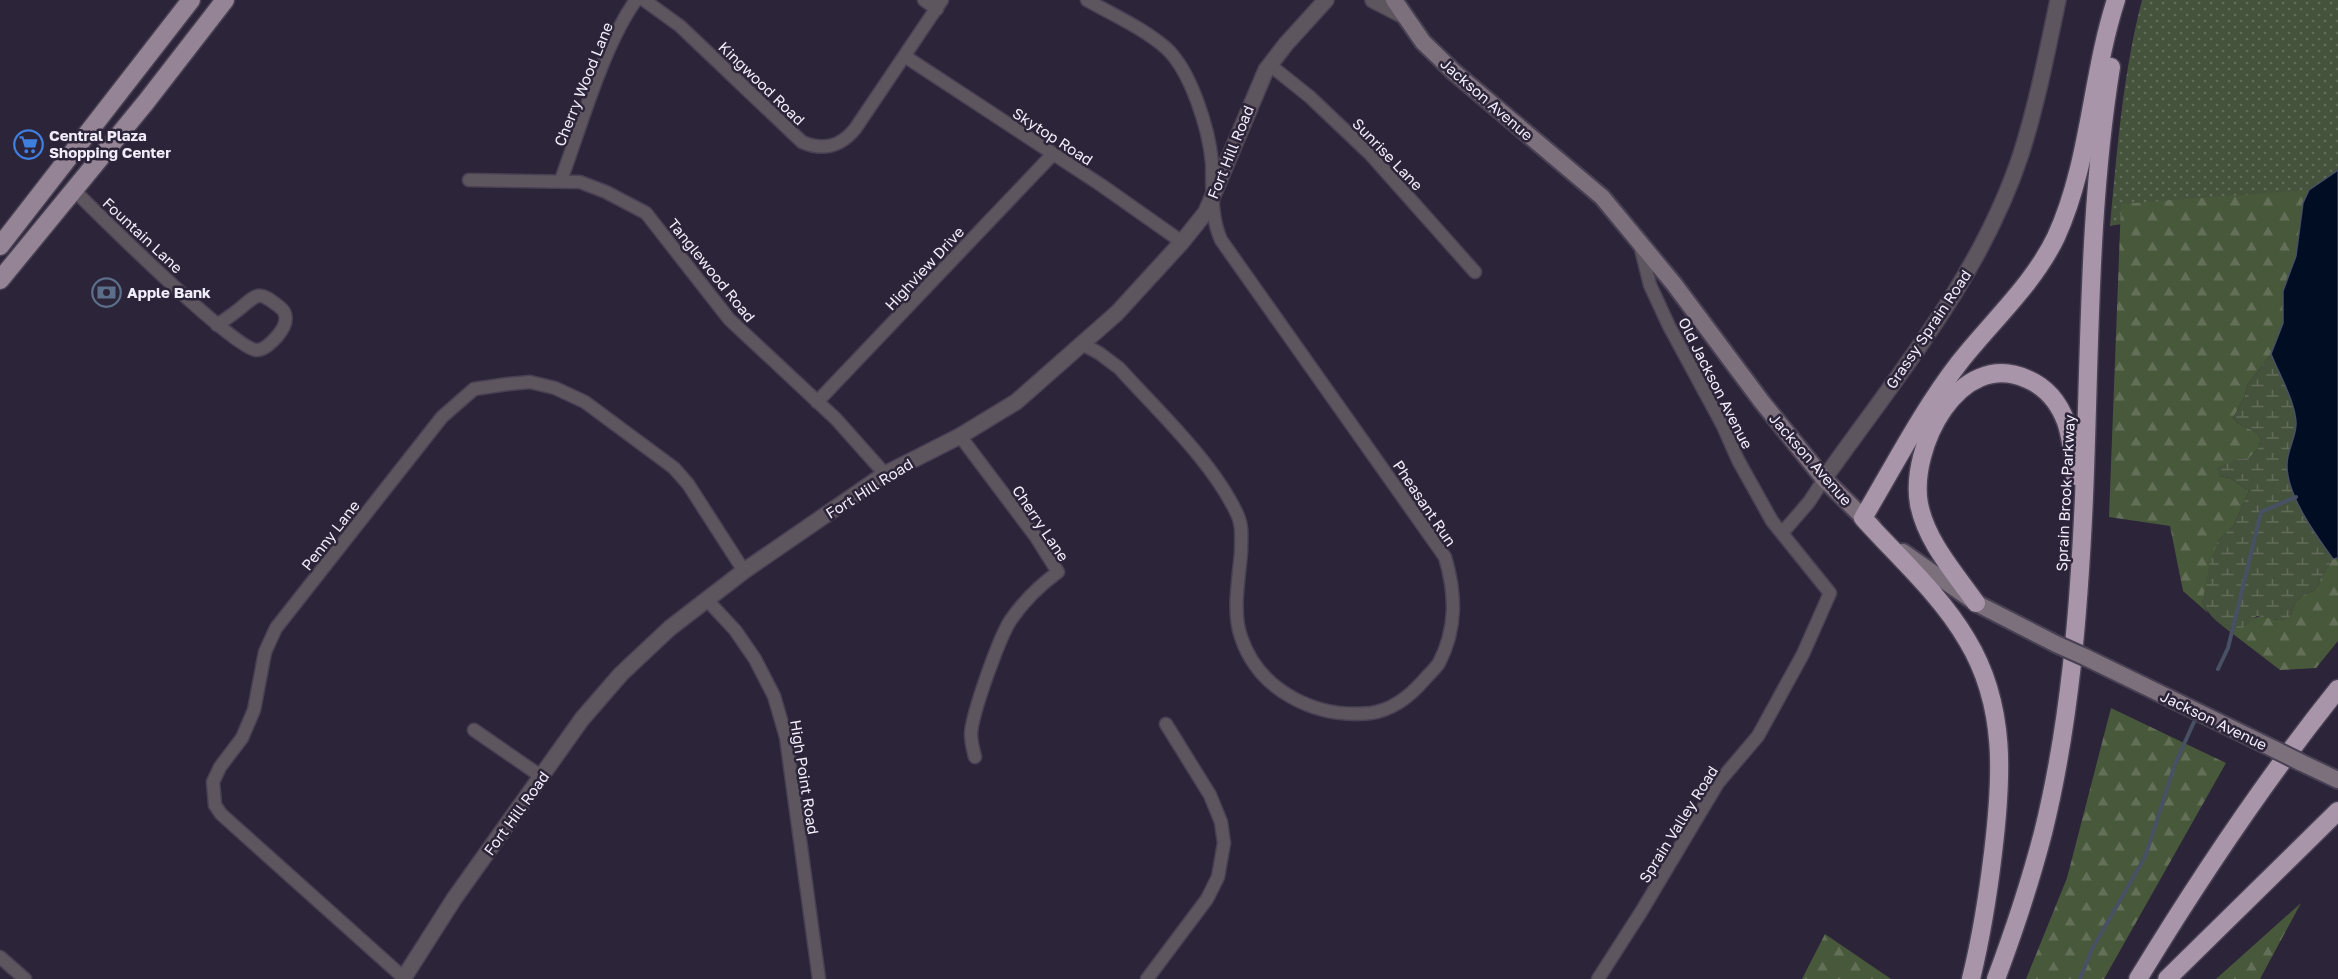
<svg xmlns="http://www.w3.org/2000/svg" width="2338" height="979" font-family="'Golos Text',sans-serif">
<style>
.grass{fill:url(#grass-dots)}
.forest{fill:url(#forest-firs)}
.wetland{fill:url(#wetland-marsh)}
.water{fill:#000d22;stroke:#485063;stroke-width:1.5}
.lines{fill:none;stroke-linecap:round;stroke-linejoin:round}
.stream{stroke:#485063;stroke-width:4}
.minor-casing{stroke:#484053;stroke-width:15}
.tertiary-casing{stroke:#484053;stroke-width:18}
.secondary-casing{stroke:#484053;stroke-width:20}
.primary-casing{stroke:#484053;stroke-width:21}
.motorway-casing{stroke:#484053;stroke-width:21}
.minor{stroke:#5e565f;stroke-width:12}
.tertiary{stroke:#5e565f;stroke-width:15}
.secondary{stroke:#7d707d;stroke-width:16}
.primary{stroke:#948495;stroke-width:18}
.motorway{stroke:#a995aa;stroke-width:18}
.secondary-bridge-casing{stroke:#484053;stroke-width:20;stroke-linecap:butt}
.secondary-bridge{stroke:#7d707d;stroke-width:16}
.labels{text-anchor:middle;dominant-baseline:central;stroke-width:5;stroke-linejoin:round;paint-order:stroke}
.street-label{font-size:15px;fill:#f1ecfa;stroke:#2c2438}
.poi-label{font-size:15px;font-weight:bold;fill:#f1ecfa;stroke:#2c2438;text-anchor:start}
</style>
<defs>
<pattern id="grass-dots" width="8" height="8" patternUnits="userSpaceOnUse" patternTransform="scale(1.5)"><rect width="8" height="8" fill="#46533c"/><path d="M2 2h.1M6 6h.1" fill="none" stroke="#616c59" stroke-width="1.8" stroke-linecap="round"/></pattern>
<pattern id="forest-firs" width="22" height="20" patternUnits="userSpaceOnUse" patternTransform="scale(1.5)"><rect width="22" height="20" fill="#48583a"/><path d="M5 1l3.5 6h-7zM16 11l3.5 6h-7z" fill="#637057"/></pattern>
<pattern id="wetland-marsh" width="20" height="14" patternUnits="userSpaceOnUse" patternTransform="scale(1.5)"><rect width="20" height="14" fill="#46533c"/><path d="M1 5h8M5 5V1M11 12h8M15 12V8" fill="none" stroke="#616c59"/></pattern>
</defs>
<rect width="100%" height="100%" fill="#2c2438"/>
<path class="grass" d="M 2142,0 L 2338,0 L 2338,181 L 2320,197 L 2282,196 L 2110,226 C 2117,151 2123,73 2142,0 Z"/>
<g class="forest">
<path d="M 2309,190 L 2303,203 L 2296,256 L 2283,291 L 2283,323 L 2271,354 L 2248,384 L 2244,398 L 2233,418 C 2242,430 2251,425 2261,438 L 2258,449 L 2249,458 L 2237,459 L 2219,476 L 2230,478 L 2249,491 L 2234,525 L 2218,541 L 2202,603 L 2208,613 L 2183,591 L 2170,526 L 2109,517 L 2121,204 Z"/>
<path d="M 2338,558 L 2338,641 L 2316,668 L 2280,670 L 2220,624 L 2231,629 C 2246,622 2259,611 2276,620 L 2291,615 L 2295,603 L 2303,595 L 2313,591 L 2318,586 L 2321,577 L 2333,559 Z"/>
<path d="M 2111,708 L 2226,763 L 2104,979 L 2026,979 L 2067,878 Z"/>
<path d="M 2301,903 L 2260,979 L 2216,979 Z"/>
<path d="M 1825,934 L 1891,979 L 1802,979 Z"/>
</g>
<path class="wetland" d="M 2271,354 C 2279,374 2296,403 2296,424 C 2296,437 2287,451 2287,464 C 2286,495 2316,535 2333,559 L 2321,577 L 2318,586 L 2313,591 L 2303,595 L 2295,603 L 2291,615 L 2284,621 L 2257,616 C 2251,619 2248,626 2241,628 C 2224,633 2210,616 2202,603 L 2210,561 L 2218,541 L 2234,525 L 2249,491 L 2230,478 L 2219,476 L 2217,467 L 2237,459 L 2249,458 L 2258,449 L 2261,438 C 2251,425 2242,430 2233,418 L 2244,398 L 2248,384 Z"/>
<path class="water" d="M 2338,170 L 2338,558 L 2333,559 C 2316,535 2286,495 2287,464 C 2287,451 2296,437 2296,424 C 2296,403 2279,374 2271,354 L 2283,323 L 2283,291 L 2296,256 L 2303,203 L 2309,190 Z"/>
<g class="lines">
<g class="stream">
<path d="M 2218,669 L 2228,648 L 2261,512 L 2296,497"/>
<path d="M 2080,979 L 2092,949 L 2145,857 L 2175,764 L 2194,722"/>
</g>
<defs>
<g id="minor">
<path d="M 644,0 L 680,26 L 802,142 C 823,151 840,147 855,129 L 942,0"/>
<path d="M 924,0 L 937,9"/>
<path d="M 906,57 L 1101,185 L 1182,242"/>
<path d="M 1270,65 L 1310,97 L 1371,155 L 1475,272"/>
<path d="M 469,180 L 580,182 L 606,192 L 646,213 L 729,319 L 836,419 L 885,474"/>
<path d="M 561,180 C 581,126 603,46 636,0"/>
<path d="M 75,191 C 99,215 233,348 256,350 C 266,351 282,333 285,323 C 287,314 284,310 277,305 C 260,292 258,293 243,306 C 235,313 226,319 217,325"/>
<path d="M 1082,344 L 1099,353 L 1119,368 C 1158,411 1215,464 1238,516 C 1243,527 1241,540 1241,552 C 1239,579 1232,611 1241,637 C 1259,691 1316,719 1371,713 C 1392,710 1411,695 1424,680 C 1429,674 1435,669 1439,663 C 1457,628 1456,594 1445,557 L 1221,240 C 1210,215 1213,189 1212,163 C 1209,129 1191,71 1166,48 C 1143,28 1113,15 1087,0"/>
<path d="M 817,402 L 1053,154"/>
<path d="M 960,436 L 1036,537 L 1058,572 C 1040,585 1023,602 1010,621 C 999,639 972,713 971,734 C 971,742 973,749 975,757"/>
<path d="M 1783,532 L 1809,502 L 1824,479"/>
<path d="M 707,600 L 735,630 L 755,659 L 774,696 L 786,737 L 819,979"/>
<path d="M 474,730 L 542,777"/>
<path d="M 0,957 L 25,979"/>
<path d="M 404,978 L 221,814 L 215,805 L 213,782 L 220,767 L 242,738 L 254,710 L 265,652 L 276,628 L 442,417 L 474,389 L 508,384 L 530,382 L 555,388 L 585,402 L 674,468 L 688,484 L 744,571"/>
<path d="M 1147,979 L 1207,899 L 1218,877 L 1224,843 L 1221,822 L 1210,795 L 1166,724"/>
<path d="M 1598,979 L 1641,912 L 1718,783 L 1758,736 L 1803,654 L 1830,593 L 1772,521 L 1738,460 L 1723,426 L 1669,326 L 1650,285 L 1640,245"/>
</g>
<g id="tertiary">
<path d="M 1373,0 L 1404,16"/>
<path d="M 1824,479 C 1897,376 1981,276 2021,154 C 2037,104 2047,52 2058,0"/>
<path d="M 403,979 L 454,899 L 582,719 L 621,674 L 670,628 L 744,571 L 885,474 L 960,436 L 1016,402 L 1117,313 L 1182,242 L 1206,212 L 1266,70 L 1286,44 L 1326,0"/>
</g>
<g id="secondary">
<path d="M 1394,0 L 1423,42 L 1454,72 L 1602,197 L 1674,284 L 1762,402 L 1824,479 L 1872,526"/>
<path d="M 1903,552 L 1976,603 L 2056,644"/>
<path d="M 2085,657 L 2276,750"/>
<path d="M 2300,762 L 2338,780"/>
</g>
<g id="primary">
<path d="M 0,246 L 191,0"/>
<path d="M 0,280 L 146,102 L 225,0"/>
</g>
<g id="motorway">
<path d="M 1976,603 C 1955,573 1926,541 1919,504 C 1909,448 1959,348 2027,379 C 2046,387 2059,403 2066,422 C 2072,439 2073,458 2075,476"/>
<path d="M 1971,979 C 1981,938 1988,895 1993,853 C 2002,779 2007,706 1967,640 C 1940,594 1898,557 1863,518 C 1894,466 1922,411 1959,363 C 1991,322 2033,285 2056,237 C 2090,163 2091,77 2116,0"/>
<path d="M 1996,979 C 2014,931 2030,883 2043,833 C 2070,724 2079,609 2084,497 C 2090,354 2088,209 2111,67"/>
<path d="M 2138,979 C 2199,879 2264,781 2338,689"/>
<path d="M 2167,979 L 2338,811"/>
</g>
</defs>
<use href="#minor" class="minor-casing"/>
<use href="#tertiary" class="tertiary-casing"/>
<use href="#secondary" class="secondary-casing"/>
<use href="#primary" class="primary-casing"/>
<use href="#motorway" class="motorway-casing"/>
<use href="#minor" class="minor"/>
<use href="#tertiary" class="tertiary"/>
<use href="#secondary" class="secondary"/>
<use href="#primary" class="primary"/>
<use href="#motorway" class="motorway"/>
<defs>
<g id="secondary-bridge">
<path d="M 2056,644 L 2085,657"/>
<path d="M 2276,750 L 2300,762"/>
</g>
</defs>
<use href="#secondary-bridge" class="secondary-bridge-casing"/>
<use href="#secondary-bridge" class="secondary-bridge"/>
</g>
<defs>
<symbol id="supermarket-ring" viewBox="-11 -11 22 22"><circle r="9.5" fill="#2c2438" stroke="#3f7fe0" stroke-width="1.5"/><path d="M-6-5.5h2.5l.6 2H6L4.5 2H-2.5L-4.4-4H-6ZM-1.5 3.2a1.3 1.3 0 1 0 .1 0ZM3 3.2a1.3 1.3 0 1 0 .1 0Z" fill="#3f7fe0"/></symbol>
<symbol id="bank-ring" viewBox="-11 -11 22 22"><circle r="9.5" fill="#2c2438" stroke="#5c6f8a" stroke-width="1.5"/><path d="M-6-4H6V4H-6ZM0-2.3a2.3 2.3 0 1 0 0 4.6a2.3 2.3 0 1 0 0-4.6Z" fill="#5c6f8a"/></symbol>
</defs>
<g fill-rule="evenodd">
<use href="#supermarket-ring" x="12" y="128" width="33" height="33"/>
<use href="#bank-ring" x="90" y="276" width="33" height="33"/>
</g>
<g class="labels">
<g class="street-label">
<text transform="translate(762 83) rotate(44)">Kingwood Road</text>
<text transform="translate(583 84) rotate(-68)">Cherry Wood Lane</text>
<text transform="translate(1487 99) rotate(41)">Jackson Avenue</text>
<text transform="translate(1053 136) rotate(33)">Skytop Road</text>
<text transform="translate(1230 152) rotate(-68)">Fort Hill Road</text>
<text transform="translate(1388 154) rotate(46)">Sunrise Lane</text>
<text transform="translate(143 235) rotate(43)">Fountain Lane</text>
<text transform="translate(924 268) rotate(-47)">Highview Drive</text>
<text transform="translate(712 270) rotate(51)">Tanglewood Road</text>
<text transform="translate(1928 329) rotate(-56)">Grassy Sprain Road</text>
<text transform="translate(1716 383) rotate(63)">Old Jackson Avenue</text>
<text transform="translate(1811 459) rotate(49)">Jackson Avenue</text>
<text transform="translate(869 488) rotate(-32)">Fort Hill Road</text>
<text transform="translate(2065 493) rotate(-87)">Sprain Brook Parkway</text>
<text transform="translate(1425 503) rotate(56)">Pheasant Run</text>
<text transform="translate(1041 523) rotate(56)">Cherry Lane</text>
<text transform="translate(330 535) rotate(-52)">Penny Lane</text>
<text transform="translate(2214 720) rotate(26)">Jackson Avenue</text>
<text transform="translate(805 777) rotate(81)">High Point Road</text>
<text transform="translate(516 813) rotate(-54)">Fort Hill Road</text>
<text transform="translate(1678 824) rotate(-58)">Sprain Valley Road</text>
</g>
<g class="poi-label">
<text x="49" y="135">Central Plaza<tspan x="49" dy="17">Shopping Center</tspan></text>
<text x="127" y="292">Apple Bank</text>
</g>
</g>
</svg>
